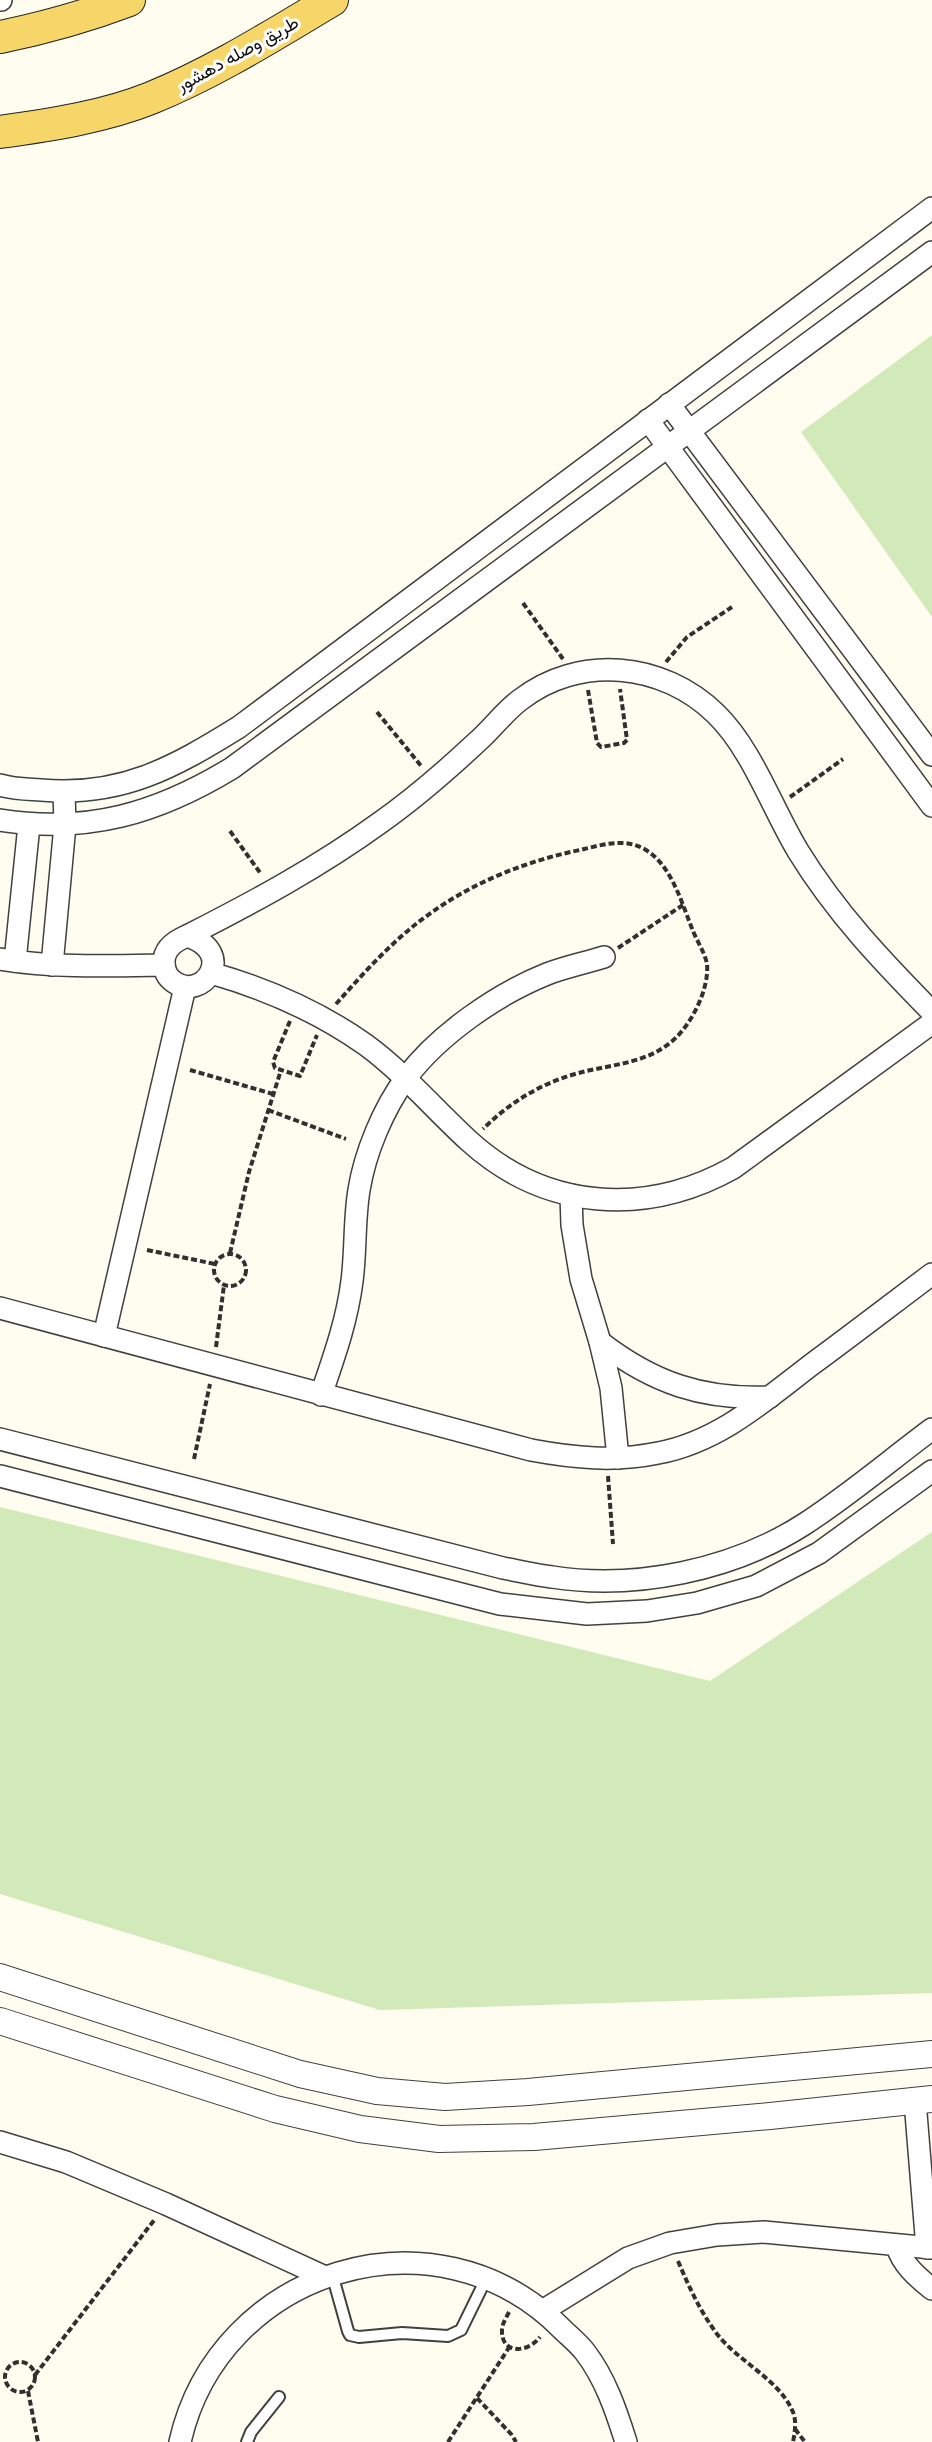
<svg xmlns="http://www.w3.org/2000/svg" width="932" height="2442" font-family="'Noto Serif',Vazirmatn,serif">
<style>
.grass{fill:#d2e9ba}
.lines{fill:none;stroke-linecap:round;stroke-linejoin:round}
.service-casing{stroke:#414141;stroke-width:14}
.minor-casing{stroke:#414141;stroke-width:24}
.tertiary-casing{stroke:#414141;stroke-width:28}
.primary-casing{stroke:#1f1f1f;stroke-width:34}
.path{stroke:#303030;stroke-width:4;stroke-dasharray:6 3;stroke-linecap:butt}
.service{stroke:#fff;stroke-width:10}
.minor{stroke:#fff;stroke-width:21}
.tertiary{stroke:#fff;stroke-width:26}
.primary{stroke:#f6d569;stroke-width:32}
.labels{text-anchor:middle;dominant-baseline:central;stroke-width:6;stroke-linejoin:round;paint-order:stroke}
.street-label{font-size:18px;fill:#0e0e0e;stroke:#fff}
</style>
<rect width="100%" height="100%" fill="#fffcf0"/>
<g class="grass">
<path d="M 932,335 L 932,617 L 801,432 Z"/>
<path d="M 0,1507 L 710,1681 L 932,1532 L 932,1993 L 380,2010 L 0,1894 Z"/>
</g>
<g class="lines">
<defs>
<g id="service">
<path d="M 332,2274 L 348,2331 L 350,2335 L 359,2337 L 402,2333 L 448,2336 L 461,2330 L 486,2279"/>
<path d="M 247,2442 L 251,2432 L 279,2397"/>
</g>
<g id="minor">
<path d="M 0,0 L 1,0"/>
<path d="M 669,404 L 932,755"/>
<path d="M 648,420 L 932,806"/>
<path d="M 0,785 C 13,789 27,789 41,790 C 121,797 173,768 239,727 L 932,208"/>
<path d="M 0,820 C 88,834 158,813 232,768 L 932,252"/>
<path d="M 187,936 C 254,902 319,867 381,822 C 415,798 447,770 477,742 C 492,729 504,712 520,700 C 579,654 663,662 716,714 C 752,749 772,808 798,851 C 836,913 882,961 932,1012"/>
<path d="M 187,936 C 238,952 203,1002 174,982 C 168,978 164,971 164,962 C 164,948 175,941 187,936 Z"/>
<path d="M 0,959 C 54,968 109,966 164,965"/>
<path d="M 15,961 L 29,825"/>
<path d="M 52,965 L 65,825 L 64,792"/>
<path d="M 211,973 C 267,989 318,1011 366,1045 C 404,1073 434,1109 469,1141 C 545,1210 645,1217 733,1168 L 932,1023"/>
<path d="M 571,1195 L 572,1225 L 581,1279 L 600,1342 L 611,1388 L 618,1458"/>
<path d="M 0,1308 L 531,1450 C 574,1458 615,1462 658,1453 C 718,1442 764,1401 811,1365 C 852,1335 892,1304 932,1274"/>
<path d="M 104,1336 L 185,987"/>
<path d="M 600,1342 C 653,1383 703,1400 770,1397"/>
<path d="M 321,1395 C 334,1357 347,1321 352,1281 C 356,1251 354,1220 359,1190 C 365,1153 383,1109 406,1078 C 438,1035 497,994 547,974 C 565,967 585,963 604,957"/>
<path d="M 0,1439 L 503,1568 C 519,1571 536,1575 552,1577 C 636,1590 732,1570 803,1525 C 848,1496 889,1461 932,1429"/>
<path d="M 0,1476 L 500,1604 L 587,1614 L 647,1611 L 697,1603 L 756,1586 L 819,1553 L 932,1471"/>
<path d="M 915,2101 L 927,2248"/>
<path d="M 0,2142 L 66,2162 L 166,2204 L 325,2277"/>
<path d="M 897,2246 C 902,2264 917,2277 932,2289"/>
<path d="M 544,2310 L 628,2258 L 670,2243 L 717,2235 L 764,2232 L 932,2248"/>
<path d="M 180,2442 C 219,2269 436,2202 562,2329 C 569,2336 578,2343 585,2352 C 605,2378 616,2410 626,2442"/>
</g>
<g id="tertiary">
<path d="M 0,1977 L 300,2074 L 377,2091 L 445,2097 L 528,2092 L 932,2054"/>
<path d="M 0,2021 L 275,2109 L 360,2129 L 439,2139 L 534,2137 L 770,2116 L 932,2099"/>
</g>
<g id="primary">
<path d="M 0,37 C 44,28 87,16 129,0"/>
<path d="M 0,132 C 50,125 104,117 151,98 C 215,72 273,35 332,0"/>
</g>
</defs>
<use href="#service" class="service-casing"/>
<use href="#minor" class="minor-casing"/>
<use href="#tertiary" class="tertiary-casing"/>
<use href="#primary" class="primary-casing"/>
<g class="path">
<path d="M 523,603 L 563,659"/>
<path d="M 666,662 L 687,637 L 732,607"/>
<path d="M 588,690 L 597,743 L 601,747 L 624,743 L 627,740 L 620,689"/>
<path d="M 377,712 L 422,767"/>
<path d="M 790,797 L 843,759"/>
<path d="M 230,831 L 261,874"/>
<path d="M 618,948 L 683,905"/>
<path d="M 336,1004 C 361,976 387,947 416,924 C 464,886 521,862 580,850 C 602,845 625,837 646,850 C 672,866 682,904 693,931 C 697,941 705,953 707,964 C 709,986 696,1014 682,1031 C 654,1065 613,1063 575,1074 C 540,1084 509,1103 483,1129"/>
<path d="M 290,1021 L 273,1062 L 275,1068 L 300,1076 L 317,1035"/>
<path d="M 190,1070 L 273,1094"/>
<path d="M 268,1110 L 346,1139"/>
<path d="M 147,1250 L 215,1264"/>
<path d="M 230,1253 L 249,1172 L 281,1070"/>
<circle cx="230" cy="1270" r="16"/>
<path d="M 216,1347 L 224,1285"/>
<path d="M 194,1459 L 210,1384"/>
<path d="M 608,1476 L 613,1544"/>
<path d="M 678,2261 C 689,2287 700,2311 717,2334 C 738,2361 779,2380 792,2410 C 797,2419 795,2432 793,2442"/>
<path d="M 509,2312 C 506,2318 502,2324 502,2330 C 501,2355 528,2353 540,2337"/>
<circle cx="20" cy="2377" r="15"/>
<path d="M 35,2375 L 155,2219"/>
<path d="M 28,2391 L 38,2442"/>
<path d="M 477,2398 L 512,2435 L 516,2442"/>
<path d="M 795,2429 L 805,2442"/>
<path d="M 448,2442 L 510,2346"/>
</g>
<use href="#service" class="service"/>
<use href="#minor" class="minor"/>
<use href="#tertiary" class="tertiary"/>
<use href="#primary" class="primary"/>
</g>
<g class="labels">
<g class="street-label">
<text transform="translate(237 53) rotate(-29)">طريق وصله دهشور</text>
</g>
</g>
</svg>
